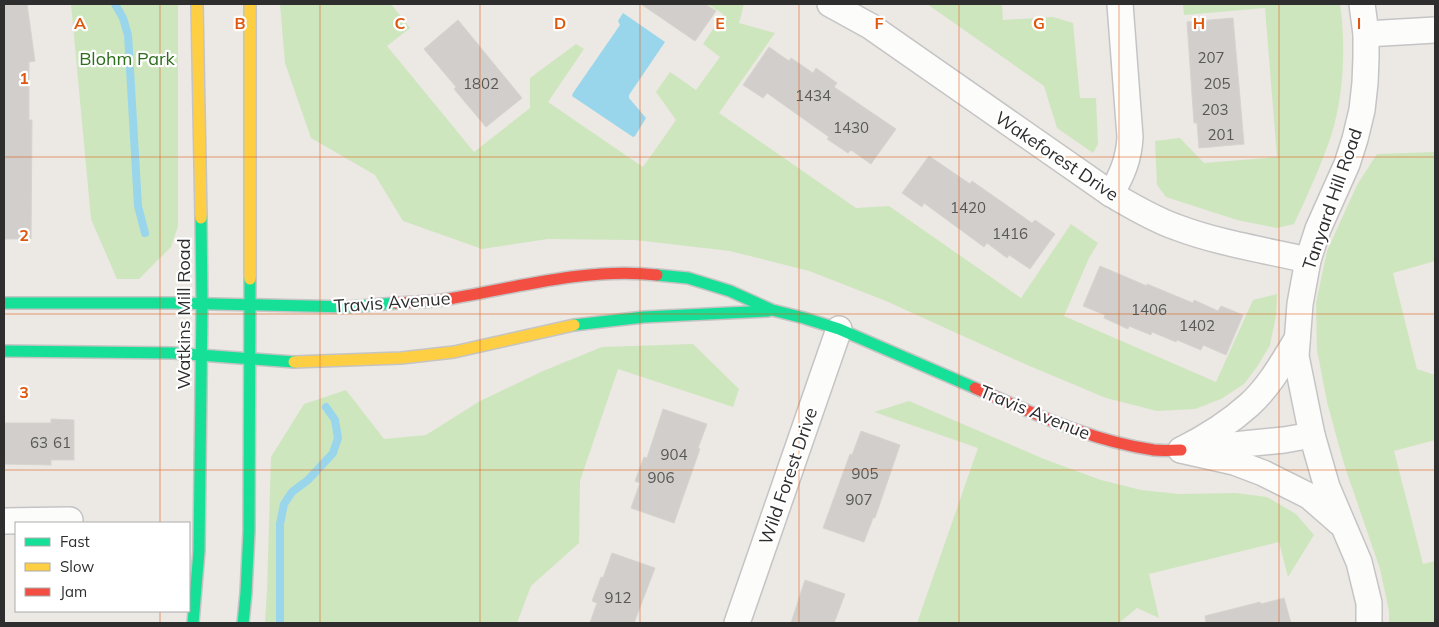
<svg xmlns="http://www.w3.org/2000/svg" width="1439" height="627" font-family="Mulish,sans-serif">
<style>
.green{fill:#cee6be}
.water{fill:#99d6ec}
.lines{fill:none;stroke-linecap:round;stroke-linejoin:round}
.stream{stroke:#99d6ec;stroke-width:8}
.building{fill:#d1cecb;stroke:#d7d4d0}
.street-casing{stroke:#c5c4c5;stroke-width:28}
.fast-casing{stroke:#c5c4c5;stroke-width:14}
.slow-casing{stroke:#c5c4c5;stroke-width:14}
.jam-casing{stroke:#c5c4c5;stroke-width:14}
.street{stroke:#fcfcfb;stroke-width:25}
.fast{stroke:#16e098;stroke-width:11}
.slow{stroke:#ffcf43;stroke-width:11}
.jam{stroke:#f24e42;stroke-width:11}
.grid{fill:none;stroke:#df570e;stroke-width:1;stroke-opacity:0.55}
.labels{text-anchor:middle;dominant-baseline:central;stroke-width:4.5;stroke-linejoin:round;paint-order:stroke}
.number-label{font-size:15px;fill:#585857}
.park-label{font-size:18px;fill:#2c6e1b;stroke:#fff}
.street-label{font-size:18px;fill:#2e2e2e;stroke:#fff}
.grid-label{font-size:16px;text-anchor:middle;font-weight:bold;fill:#df570e;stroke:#fff;stroke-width:4.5;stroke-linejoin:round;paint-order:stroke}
</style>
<rect width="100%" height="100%" fill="#ece8e4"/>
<g class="green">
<path d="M 71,4 L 178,4 L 178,226 L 171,247 L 139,279 L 117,279 L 91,219 Z"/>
<path d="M 280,4 L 391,4 L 410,28 L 387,46 L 474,152 L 530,108 L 530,78 L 576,44 L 584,49 L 548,102 L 643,167 L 676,120 L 656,92 L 670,72 L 696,90 L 720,57 L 703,44 L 723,14 L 709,5 L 744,4 L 739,23 L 775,33 L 719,113 L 856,208 L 889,206 L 1021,298 L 1071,224 L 1098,243 L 1089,258 L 1064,316 L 1216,382 L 1253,300 L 1277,294 L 1276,316 L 1270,345 L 1257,367 L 1244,384 L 1221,399 L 1195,409 L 1157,411 L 1106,398 L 1027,365 L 886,301 L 809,271 L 730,251 L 635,240 L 548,239 L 482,249 L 403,221 L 375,175 L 311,138 L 285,63 Z"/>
<path d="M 927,4 L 1002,4 L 1003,20 L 1053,17 L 1073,23 L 1080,98 L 1096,98 L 1098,144 L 1093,153 L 1057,128 L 1044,86 Z"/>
<path d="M 1183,4 L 1340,4 C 1346,45 1344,96 1331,136 C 1321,166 1307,196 1294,224 L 1277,228 L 1237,220 L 1166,197 L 1157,185 L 1155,141 L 1180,138 L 1204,163 L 1277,157 L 1265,8 L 1184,15 Z"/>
<path d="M 1435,152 L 1435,261 L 1393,273 L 1417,369 L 1435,375 L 1435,440 L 1394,451 L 1423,564 L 1435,561 L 1435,623 L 1389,623 L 1389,611 L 1380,569 L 1344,464 L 1327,402 L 1317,350 L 1316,303 L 1327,251 L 1357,185 L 1377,154 Z"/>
<path d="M 693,344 L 739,389 L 733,407 L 618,369 L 580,481 L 579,543 L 531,586 L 517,623 L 265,623 L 267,591 L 271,457 L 304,404 L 346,390 L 384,439 L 426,435 L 480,401 L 543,371 L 602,347 Z"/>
<path d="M 909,401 L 1044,459 L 1101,480 L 1141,490 L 1179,494 L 1236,493 L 1267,497 L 1296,514 L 1314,535 L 1288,577 L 1279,542 L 1149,574 L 1159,618 L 1137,608 L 1119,623 L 917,623 L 978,448 L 874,412 Z"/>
</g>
<path class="water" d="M 623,13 L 665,42 L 629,95 L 629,98 L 646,118 L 635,136 L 633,137 L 572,96 L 573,93 L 620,25 L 618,21 Z"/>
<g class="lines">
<g class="stream">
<path d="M 115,4 L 123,18 L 128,35 L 138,206 L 145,233"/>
<path d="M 280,623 L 280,524 L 284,504 L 292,492 L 308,480 L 333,453 L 338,438 L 335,420 L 326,407"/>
</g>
</g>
<g class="building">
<path d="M 4,4 L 27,4 L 35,61 L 29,62 L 29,120 L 32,120 L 31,239 L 4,239 Z"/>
<path d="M 641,4 L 705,4 L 716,11 L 695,41 Z"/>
<path d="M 1233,18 L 1244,144 L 1199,148 L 1197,123 L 1194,123 L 1187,22 Z"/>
<path d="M 458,20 L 522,98 L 486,127 L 454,89 L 456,87 L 424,49 Z"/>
<path d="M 769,47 L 789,61 L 791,58 L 813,73 L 816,68 L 837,83 L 834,87 L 896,129 L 871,164 L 851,150 L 848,153 L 827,139 L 829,137 L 767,93 L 763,98 L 743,85 Z"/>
<path d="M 929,156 L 970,184 L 972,181 L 1032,223 L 1035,220 L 1055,234 L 1030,269 L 1009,255 L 1007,258 L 987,243 L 984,247 L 924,203 L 922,207 L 902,193 Z"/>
<path d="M 1100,266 L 1147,286 L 1147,284 L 1193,303 L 1194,300 L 1218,311 L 1221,306 L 1243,315 L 1226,355 L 1203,345 L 1201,350 L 1177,340 L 1176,342 L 1152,332 L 1151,335 L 1129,326 L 1128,329 L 1104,318 L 1105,315 L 1083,306 Z"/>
<path d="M 663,409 L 707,424 L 698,448 L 700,449 L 674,523 L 631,508 L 640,483 L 635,481 L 644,457 L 647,458 Z"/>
<path d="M 51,419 L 74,420 L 74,460 L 51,460 L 51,465 L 4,464 L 4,423 L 51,423 Z"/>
<path d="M 861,431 L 900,445 L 875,518 L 873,518 L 864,542 L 823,528 L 850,454 L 852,455 Z"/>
<path d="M 612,553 L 655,568 L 634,623 L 590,623 L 597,603 L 592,601 L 601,577 L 603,578 Z"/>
<path d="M 805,580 L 845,594 L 834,623 L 791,623 Z"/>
<path d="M 1284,598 L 1291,623 L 1206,623 L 1205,616 L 1260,602 L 1261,604 Z"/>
</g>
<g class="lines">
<defs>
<g id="street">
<path d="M 830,4 L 870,26 L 1111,194 C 1132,206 1153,219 1176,227 C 1218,243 1264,250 1308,260"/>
<path d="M 1362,4 L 1366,34 L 1366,58 L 1365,83 L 1362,110 L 1355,139 L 1347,164 L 1318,229 L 1308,260 L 1300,304 L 1296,356 L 1312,435 L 1327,487 L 1359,562 L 1369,603 L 1369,623"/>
<path d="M 1366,34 L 1435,30"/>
<path d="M 1111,194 C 1122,175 1129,159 1130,137 L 1120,4"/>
<path d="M 1203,448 L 1284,440 L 1312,435"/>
<path d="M 1181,450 L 1234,462 L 1263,473 L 1309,496 L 1340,523"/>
<path d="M 1181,450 C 1205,438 1229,423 1249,405 C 1269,387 1283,362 1297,339"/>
<path d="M 4,521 L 70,520"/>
<path d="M 737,623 L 839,329"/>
</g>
<g id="fast">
<path d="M 657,275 L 688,278 L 730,291 L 772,310 L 804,318 L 839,329 L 975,388"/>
<path d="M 4,303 L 173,303 L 349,307 L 396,303"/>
<path d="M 574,325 L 644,317 L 768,311"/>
<path d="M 4,351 L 173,353 L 294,362"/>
<path d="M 193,623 L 199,551 L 202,304 L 201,218"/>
<path d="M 243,623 L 246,593 L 249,531 L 250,279"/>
</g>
<g id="slow">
<path d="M 197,4 L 201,218"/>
<path d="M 250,4 L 250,279"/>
<path d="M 294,362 L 401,358 L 454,352 L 574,325"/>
</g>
<g id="jam">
<path d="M 396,303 C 411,302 427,302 442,300 C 513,289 584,267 657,275"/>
<path d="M 975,388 C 1033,413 1090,441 1154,450 C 1163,451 1172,450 1181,450"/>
</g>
</defs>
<use href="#street" class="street-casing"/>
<use href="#fast" class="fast-casing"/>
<use href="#slow" class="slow-casing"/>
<use href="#jam" class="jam-casing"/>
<use href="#street" class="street"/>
<use href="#fast" class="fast"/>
<use href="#slow" class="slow"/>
<use href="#jam" class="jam"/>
</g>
<path class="grid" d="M 160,4 L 160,523M 320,4 L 320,623M 480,4 L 480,623M 640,4 L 640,623M 799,4 L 799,623M 959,4 L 959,623M 1119,4 L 1119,623M 1279,4 L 1279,623M 4,157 L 1435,157M 4,314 L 1435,314M 4,470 L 1435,470M 160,611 L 160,623"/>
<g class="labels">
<g class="number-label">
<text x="1211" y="57">207</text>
<text x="481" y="83">1802</text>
<text x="1217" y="83">205</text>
<text x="813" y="95">1434</text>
<text x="1215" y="109">203</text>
<text x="851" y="127">1430</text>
<text x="1221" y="134">201</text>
<text x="968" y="207">1420</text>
<text x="1010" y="233">1416</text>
<text x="1149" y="309">1406</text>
<text x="1197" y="325">1402</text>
<text x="39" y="442">63</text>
<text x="62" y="442">61</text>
<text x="674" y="454">904</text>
<text x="865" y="473">905</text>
<text x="661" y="477">906</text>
<text x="859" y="499">907</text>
<text x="618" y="597">912</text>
</g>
<g class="park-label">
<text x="127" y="58">Blohm Park</text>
</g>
<g class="street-label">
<text transform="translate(1057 156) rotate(34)">Wakeforest Drive</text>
<text transform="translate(1332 199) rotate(-71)">Tanyard Hill Road</text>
<text transform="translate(392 302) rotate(-4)">Travis Avenue</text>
<text transform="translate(183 314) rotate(-90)">Watkins Mill Road</text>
<text transform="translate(1035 412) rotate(22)">Travis Avenue</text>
<text transform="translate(788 476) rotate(-71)">Wild Forest Drive</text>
</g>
</g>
<g class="grid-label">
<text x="80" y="29">A</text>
<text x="240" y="29">B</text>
<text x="400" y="29">C</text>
<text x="560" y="29">D</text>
<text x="720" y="29">E</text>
<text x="879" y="29">F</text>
<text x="1039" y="29">G</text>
<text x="1199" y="29">H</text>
<text x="1359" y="29">I</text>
<text x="24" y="84">1</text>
<text x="24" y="241">2</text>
<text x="24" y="398">3</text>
</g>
<rect width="1439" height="627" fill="none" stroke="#2e2e2e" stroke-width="10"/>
<rect x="15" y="522" width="175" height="90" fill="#ffffff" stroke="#ababab"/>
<rect x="25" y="538" width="25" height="8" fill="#16e098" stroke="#ababab"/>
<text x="60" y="547" font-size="15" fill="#2e2e2e">Fast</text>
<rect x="25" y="563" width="25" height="8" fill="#ffcf43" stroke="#ababab"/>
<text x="60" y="572" font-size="15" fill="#2e2e2e">Slow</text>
<rect x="25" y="588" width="25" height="8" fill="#f24e42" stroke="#ababab"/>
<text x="60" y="597" font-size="15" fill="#2e2e2e">Jam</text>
</svg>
